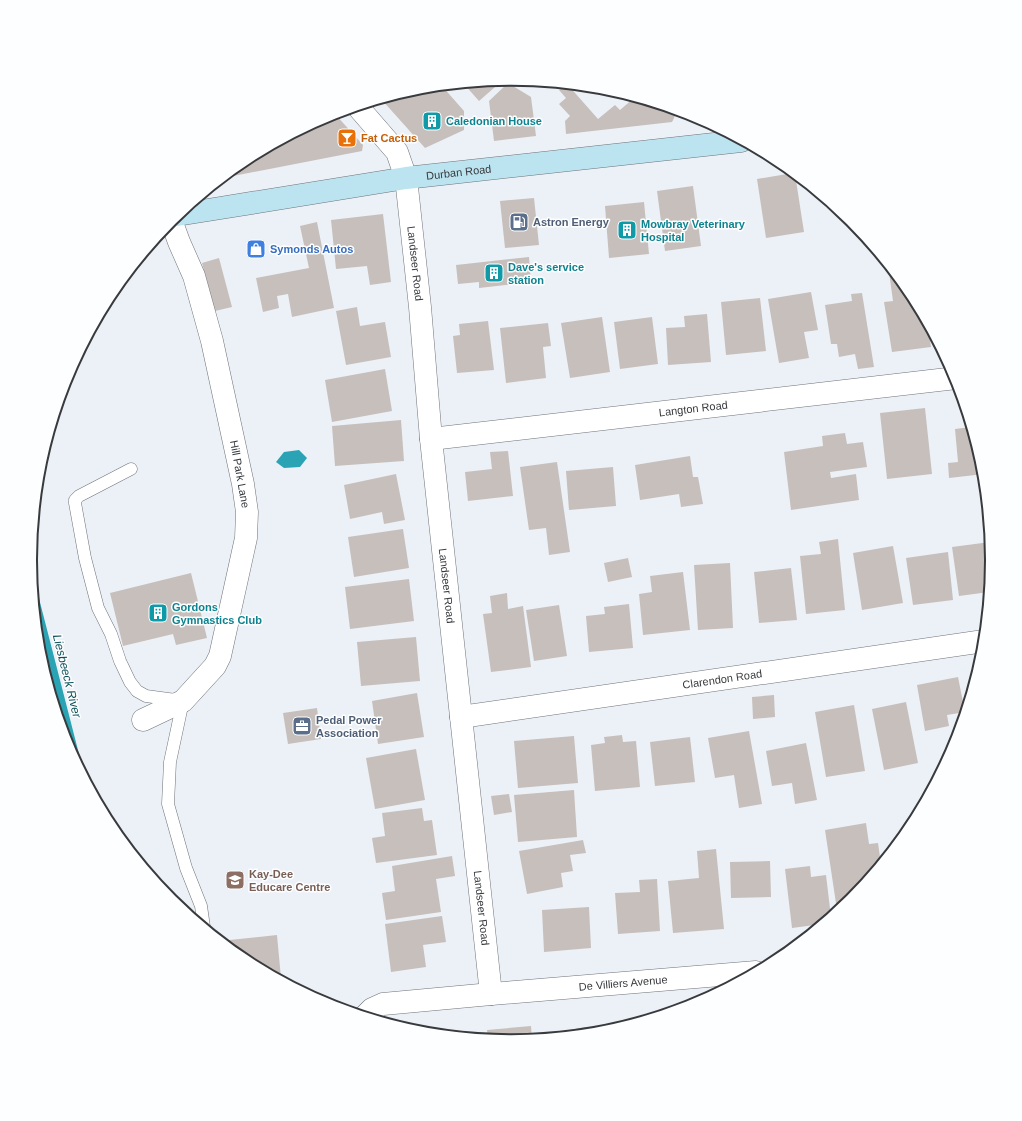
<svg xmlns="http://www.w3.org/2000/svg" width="1022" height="1121" font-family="Helvetica,sans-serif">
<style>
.water{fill:#2aa4b4}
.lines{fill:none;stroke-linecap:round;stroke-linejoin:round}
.stream{stroke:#2aa4b4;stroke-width:7}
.building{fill:#c7bfbb}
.service-casing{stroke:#6f7379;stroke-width:13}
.minor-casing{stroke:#6f7379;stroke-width:23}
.secondary-casing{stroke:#6f7379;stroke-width:23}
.service{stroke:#fff;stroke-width:12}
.minor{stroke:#fff;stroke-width:22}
.secondary{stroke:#bce4f0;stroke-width:22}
.labels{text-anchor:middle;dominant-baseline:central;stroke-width:3;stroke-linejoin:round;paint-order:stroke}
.culture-label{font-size:11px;font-weight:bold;fill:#0d838f;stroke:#fdfeff;text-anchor:start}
.food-label{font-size:11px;font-weight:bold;fill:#c56008;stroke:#fdfeff;text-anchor:start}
.street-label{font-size:11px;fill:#383a3d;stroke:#fdfeff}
.service-label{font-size:11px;font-weight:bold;fill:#4e5e75;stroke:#fdfeff;text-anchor:start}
.shop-label{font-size:11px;font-weight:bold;fill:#366cbe;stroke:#fdfeff;text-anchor:start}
.education-label{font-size:11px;font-weight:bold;fill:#785e54;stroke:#fdfeff;text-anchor:start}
.water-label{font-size:12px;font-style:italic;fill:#0b5058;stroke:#fdfeff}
.rim{fill:none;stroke:#383a3d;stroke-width:2}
</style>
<rect width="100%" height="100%" fill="#ecf1f7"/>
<path class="water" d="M 299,450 L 307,458 L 300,467 L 284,468 L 276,462 L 284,452 Z"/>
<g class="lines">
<path class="stream" d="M 33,589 L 79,768"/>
</g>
<g class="building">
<path d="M 503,80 L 479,101 L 464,84 L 469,84 Z"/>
<path d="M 508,83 L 531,97 L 536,136 L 494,141 L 489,101 Z"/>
<path d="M 565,85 L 568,85 L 598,119 L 615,105 L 620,110 L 634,98 L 668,108 L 675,116 L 672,122 L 566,134 L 565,121 L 570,116 L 559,104 L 566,98 L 559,90 Z"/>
<path d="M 442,86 L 464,111 L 464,130 L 425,148 L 382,100 L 417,89 L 425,88 L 427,89 L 429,88 Z"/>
<path d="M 335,114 L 363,145 L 362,151 L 223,178 L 244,160 L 327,116 Z"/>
<path d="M 793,173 L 795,174 L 804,232 L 766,238 L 757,179 Z"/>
<path d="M 693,186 L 701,246 L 665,251 L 657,191 Z"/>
<path d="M 534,198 L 539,245 L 505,248 L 500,201 Z"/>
<path d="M 644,202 L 649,254 L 609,258 L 605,206 Z"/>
<path d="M 383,214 L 391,282 L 370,285 L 367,266 L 336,269 L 331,220 Z"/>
<path d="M 317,222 L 334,308 L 292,317 L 288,294 L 277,296 L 279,308 L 263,312 L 256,278 L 309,268 L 300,226 Z"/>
<path d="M 529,257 L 531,282 L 479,288 L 479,282 L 458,284 L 456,265 Z"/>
<path d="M 219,258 L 232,307 L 215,311 L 202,263 Z"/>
<path d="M 888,265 L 911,293 L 928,325 L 931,347 L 892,352 L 884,302 L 893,301 Z"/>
<path d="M 811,292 L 818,330 L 804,332 L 809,358 L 779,363 L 768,299 Z"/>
<path d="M 862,293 L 874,367 L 858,369 L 855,354 L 839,357 L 837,344 L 831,344 L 825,305 L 852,301 L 851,294 Z"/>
<path d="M 760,298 L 766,351 L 726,355 L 721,302 Z"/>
<path d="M 357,307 L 360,326 L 385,322 L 391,357 L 346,365 L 336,311 Z"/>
<path d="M 707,314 L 711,362 L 668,365 L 666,328 L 685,327 L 684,316 Z"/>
<path d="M 602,317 L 610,372 L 570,378 L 561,323 Z"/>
<path d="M 652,317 L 658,364 L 620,369 L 614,322 Z"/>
<path d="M 488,321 L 494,370 L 457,373 L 453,336 L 460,335 L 459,324 Z"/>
<path d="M 548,323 L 551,346 L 543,347 L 546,378 L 506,383 L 500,328 Z"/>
<path d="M 930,329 L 931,331 L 936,340 L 931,340 Z"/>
<path d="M 385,369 L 392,411 L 332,422 L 325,380 Z"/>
<path d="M 925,408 L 932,474 L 887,479 L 880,413 Z"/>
<path d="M 401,420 L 404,461 L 335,466 L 332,426 Z"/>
<path d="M 971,427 L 983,467 L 984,474 L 949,478 L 948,463 L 958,462 L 955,429 Z"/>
<path d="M 845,433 L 847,444 L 863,442 L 867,467 L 830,472 L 831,478 L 856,474 L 859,500 L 791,510 L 784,452 L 823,446 L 822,436 Z"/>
<path d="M 508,451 L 513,496 L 468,501 L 465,472 L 492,469 L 490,452 Z"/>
<path d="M 690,456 L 693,477 L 698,477 L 703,504 L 681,507 L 679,494 L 640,500 L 635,465 Z"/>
<path d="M 557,462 L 570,552 L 549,555 L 546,528 L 529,530 L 520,467 Z"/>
<path d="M 613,467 L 616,506 L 569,510 L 566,471 Z"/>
<path d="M 396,474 L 405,520 L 384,524 L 382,512 L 350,519 L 344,485 Z"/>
<path d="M 403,529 L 409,568 L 354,577 L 348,537 Z"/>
<path d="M 838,539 L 845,610 L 806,614 L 800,556 L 821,554 L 819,542 Z"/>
<path d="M 990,542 L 992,561 L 989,592 L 959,596 L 952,547 Z"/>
<path d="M 893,546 L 903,603 L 862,610 L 853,553 Z"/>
<path d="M 948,552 L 953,600 L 913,605 L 906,558 Z"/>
<path d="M 628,558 L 632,577 L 608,582 L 604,563 Z"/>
<path d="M 730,563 L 733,628 L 698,630 L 694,565 Z"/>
<path d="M 791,568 L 797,620 L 759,623 L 754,572 Z"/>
<path d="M 683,572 L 690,630 L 643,635 L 639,594 L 652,592 L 650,576 Z"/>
<path d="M 191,573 L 207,638 L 176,645 L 173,634 L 123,646 L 110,593 Z"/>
<path d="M 409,579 L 414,621 L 350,629 L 345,587 Z"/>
<path d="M 507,593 L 508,609 L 523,606 L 531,667 L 491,672 L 483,614 L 492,613 L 490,596 Z"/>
<path d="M 629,604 L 633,648 L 589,652 L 586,616 L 605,614 L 604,607 Z"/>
<path d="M 559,605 L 567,656 L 534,661 L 526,610 Z"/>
<path d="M 416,637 L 420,681 L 361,686 L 357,642 Z"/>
<path d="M 958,677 L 965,712 L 947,715 L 949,726 L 925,731 L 917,685 Z"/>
<path d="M 417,693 L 424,737 L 378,744 L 372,701 Z"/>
<path d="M 774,695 L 775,717 L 753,719 L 752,697 Z"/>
<path d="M 906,702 L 918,763 L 884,770 L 872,709 Z"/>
<path d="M 854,705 L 865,771 L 826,777 L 815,712 Z"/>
<path d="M 317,708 L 321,739 L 288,744 L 283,713 Z"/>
<path d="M 749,731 L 762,804 L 739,808 L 734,775 L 715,778 L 708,738 Z"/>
<path d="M 622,735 L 623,742 L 636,741 L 640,787 L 595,791 L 591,745 L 605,743 L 604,737 Z"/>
<path d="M 574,736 L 578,783 L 518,788 L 514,741 Z"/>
<path d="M 690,737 L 695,782 L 655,786 L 650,742 Z"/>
<path d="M 806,743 L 817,800 L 795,804 L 792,783 L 772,786 L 766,751 Z"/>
<path d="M 416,749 L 425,800 L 375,809 L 366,758 Z"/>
<path d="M 574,790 L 577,837 L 518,842 L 514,795 Z"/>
<path d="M 509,794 L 512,812 L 494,815 L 491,796 Z"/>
<path d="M 422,808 L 424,821 L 432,820 L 437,855 L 376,863 L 372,838 L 385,836 L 382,813 Z"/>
<path d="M 866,823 L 869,844 L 878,843 L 881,864 L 851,901 L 841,909 L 837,910 L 825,830 Z"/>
<path d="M 583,840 L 586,853 L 570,855 L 573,871 L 561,873 L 563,887 L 527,894 L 519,851 Z"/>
<path d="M 716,849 L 724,929 L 673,933 L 668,881 L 699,878 L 697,851 Z"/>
<path d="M 452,856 L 455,876 L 436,879 L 441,912 L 386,920 L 382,893 L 395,891 L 392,866 Z"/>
<path d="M 770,861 L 771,897 L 731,898 L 730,862 Z"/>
<path d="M 810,866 L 811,877 L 826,875 L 831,917 L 822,924 L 792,928 L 785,869 Z"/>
<path d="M 657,879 L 660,931 L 618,934 L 615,893 L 640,892 L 639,880 Z"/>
<path d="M 589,907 L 591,948 L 544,952 L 542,910 Z"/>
<path d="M 442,916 L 446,942 L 423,945 L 426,967 L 391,972 L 385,924 Z"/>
<path d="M 277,935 L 281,978 L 278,979 L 244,960 L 220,941 Z"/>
<path d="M 531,1026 L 532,1039 L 511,1041 L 488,1039 L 487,1030 Z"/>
<path d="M 586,1027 L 587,1034 L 547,1038 L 547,1034 Z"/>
</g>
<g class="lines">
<defs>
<path id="service" d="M 131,469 L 79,496 L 75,500 L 75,503 L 85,558 L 98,608 L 111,634 L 120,661 L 130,682 L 137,691 L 146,696 L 183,701 L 170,762 L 168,804 L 186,868 L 201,906 L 204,927"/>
<g id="minor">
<path id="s1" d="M 358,107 L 397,152 L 406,178 L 420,307 L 431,439 L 491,994"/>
<path id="s2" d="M 431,439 L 956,378"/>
<path id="s3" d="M 461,717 L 984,641"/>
<path d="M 143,720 L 183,701 L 215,666 L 220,656 L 246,538 L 247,512 L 243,484 L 212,341 L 194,276 L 179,242 L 171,220"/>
<path id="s4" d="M 365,1016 L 372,1009 L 383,1004 L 491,994 L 756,972"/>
</g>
<g id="secondary">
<path id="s5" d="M 177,215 L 406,178 L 741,141"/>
</g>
</defs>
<use href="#service" class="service-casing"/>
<use href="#minor" class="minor-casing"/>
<use href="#secondary" class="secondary-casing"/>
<use href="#service" class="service"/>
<use href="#minor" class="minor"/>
<use href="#secondary" class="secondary"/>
</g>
<defs>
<symbol id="building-square" viewBox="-11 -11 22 22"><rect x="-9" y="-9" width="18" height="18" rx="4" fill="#0f9aa8" stroke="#fdfeff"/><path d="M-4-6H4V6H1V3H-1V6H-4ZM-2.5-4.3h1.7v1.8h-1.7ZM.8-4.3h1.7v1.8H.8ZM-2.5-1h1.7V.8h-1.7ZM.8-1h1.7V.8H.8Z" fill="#fff"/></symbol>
<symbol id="bar-square" viewBox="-11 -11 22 22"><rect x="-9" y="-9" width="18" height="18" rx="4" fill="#e8710a" stroke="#fdfeff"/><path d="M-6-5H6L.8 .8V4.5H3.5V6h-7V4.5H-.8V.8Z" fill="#fff"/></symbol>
<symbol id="fuel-square" viewBox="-11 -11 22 22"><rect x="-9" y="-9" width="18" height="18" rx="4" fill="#5c6f8a" stroke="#fdfeff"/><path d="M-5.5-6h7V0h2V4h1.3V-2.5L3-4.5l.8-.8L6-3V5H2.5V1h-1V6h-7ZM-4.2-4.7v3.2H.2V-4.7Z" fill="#fff"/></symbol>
<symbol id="shop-square" viewBox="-11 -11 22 22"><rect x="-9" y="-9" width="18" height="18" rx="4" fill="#3f7fe0" stroke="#fdfeff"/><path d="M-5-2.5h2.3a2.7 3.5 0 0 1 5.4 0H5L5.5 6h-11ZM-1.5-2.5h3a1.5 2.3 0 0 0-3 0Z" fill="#fff"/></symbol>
<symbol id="office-square" viewBox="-11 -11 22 22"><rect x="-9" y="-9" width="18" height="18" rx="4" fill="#5c6f8a" stroke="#fdfeff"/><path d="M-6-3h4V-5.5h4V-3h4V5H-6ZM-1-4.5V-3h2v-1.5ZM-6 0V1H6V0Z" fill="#fff"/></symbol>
<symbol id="school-square" viewBox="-11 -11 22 22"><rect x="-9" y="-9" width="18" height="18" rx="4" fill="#8d6e63" stroke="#fdfeff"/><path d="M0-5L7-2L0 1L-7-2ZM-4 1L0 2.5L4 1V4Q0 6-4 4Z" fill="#fff"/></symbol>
</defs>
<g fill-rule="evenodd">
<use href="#building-square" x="421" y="110" width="22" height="22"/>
<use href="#bar-square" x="336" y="127" width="22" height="22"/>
<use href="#fuel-square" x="508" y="211" width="22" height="22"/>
<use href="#building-square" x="616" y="219" width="22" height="22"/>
<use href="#shop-square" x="245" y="238" width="22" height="22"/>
<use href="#building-square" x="483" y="262" width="22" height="22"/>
<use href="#building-square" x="147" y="602" width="22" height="22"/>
<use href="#office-square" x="291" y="715" width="22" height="22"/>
<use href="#school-square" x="224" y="869" width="22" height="22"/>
</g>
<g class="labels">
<g class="culture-label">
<text x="446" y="121">Caledonian House</text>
<text x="641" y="224">Mowbray Veterinary<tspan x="641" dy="13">Hospital</tspan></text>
<text x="508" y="267">Dave's service<tspan x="508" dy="13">station</tspan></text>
<text x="172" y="607">Gordons<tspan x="172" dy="13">Gymnastics Club</tspan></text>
</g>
<g class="food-label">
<text x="361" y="138">Fat Cactus</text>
</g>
<g class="street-label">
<text stroke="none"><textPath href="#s5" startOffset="285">Durban Road</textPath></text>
<text stroke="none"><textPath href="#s1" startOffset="173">Landseer Road</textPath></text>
<text stroke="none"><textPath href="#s2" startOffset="264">Langton Road</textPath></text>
<text transform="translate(240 474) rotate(80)">Hill Park Lane</text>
<text stroke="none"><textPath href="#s1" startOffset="497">Landseer Road</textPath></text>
<text stroke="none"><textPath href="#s3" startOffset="264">Clarendon Road</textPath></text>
<text stroke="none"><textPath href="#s1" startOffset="821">Landseer Road</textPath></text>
<text stroke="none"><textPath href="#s4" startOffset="263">De Villiers Avenue</textPath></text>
</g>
<g class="service-label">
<text x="533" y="222">Astron Energy</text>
<text x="316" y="720">Pedal Power<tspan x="316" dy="13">Association</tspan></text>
</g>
<g class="shop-label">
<text x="270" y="249">Symonds Autos</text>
</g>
<g class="education-label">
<text x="249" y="874">Kay-Dee<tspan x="249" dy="13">Educare Centre</tspan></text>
</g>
<g class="water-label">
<text transform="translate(67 676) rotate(76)">Liesbeeck River</text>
</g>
</g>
<path d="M0 0H1022V1121H0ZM37 560a474 474 0 1 1 948 0a474 474 0 1 1-948 0Z" fill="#fdfeff" fill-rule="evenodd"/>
<path class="rim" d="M37 560a474 474 0 1 1 948 0a474 474 0 1 1-948 0Z"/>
</svg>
